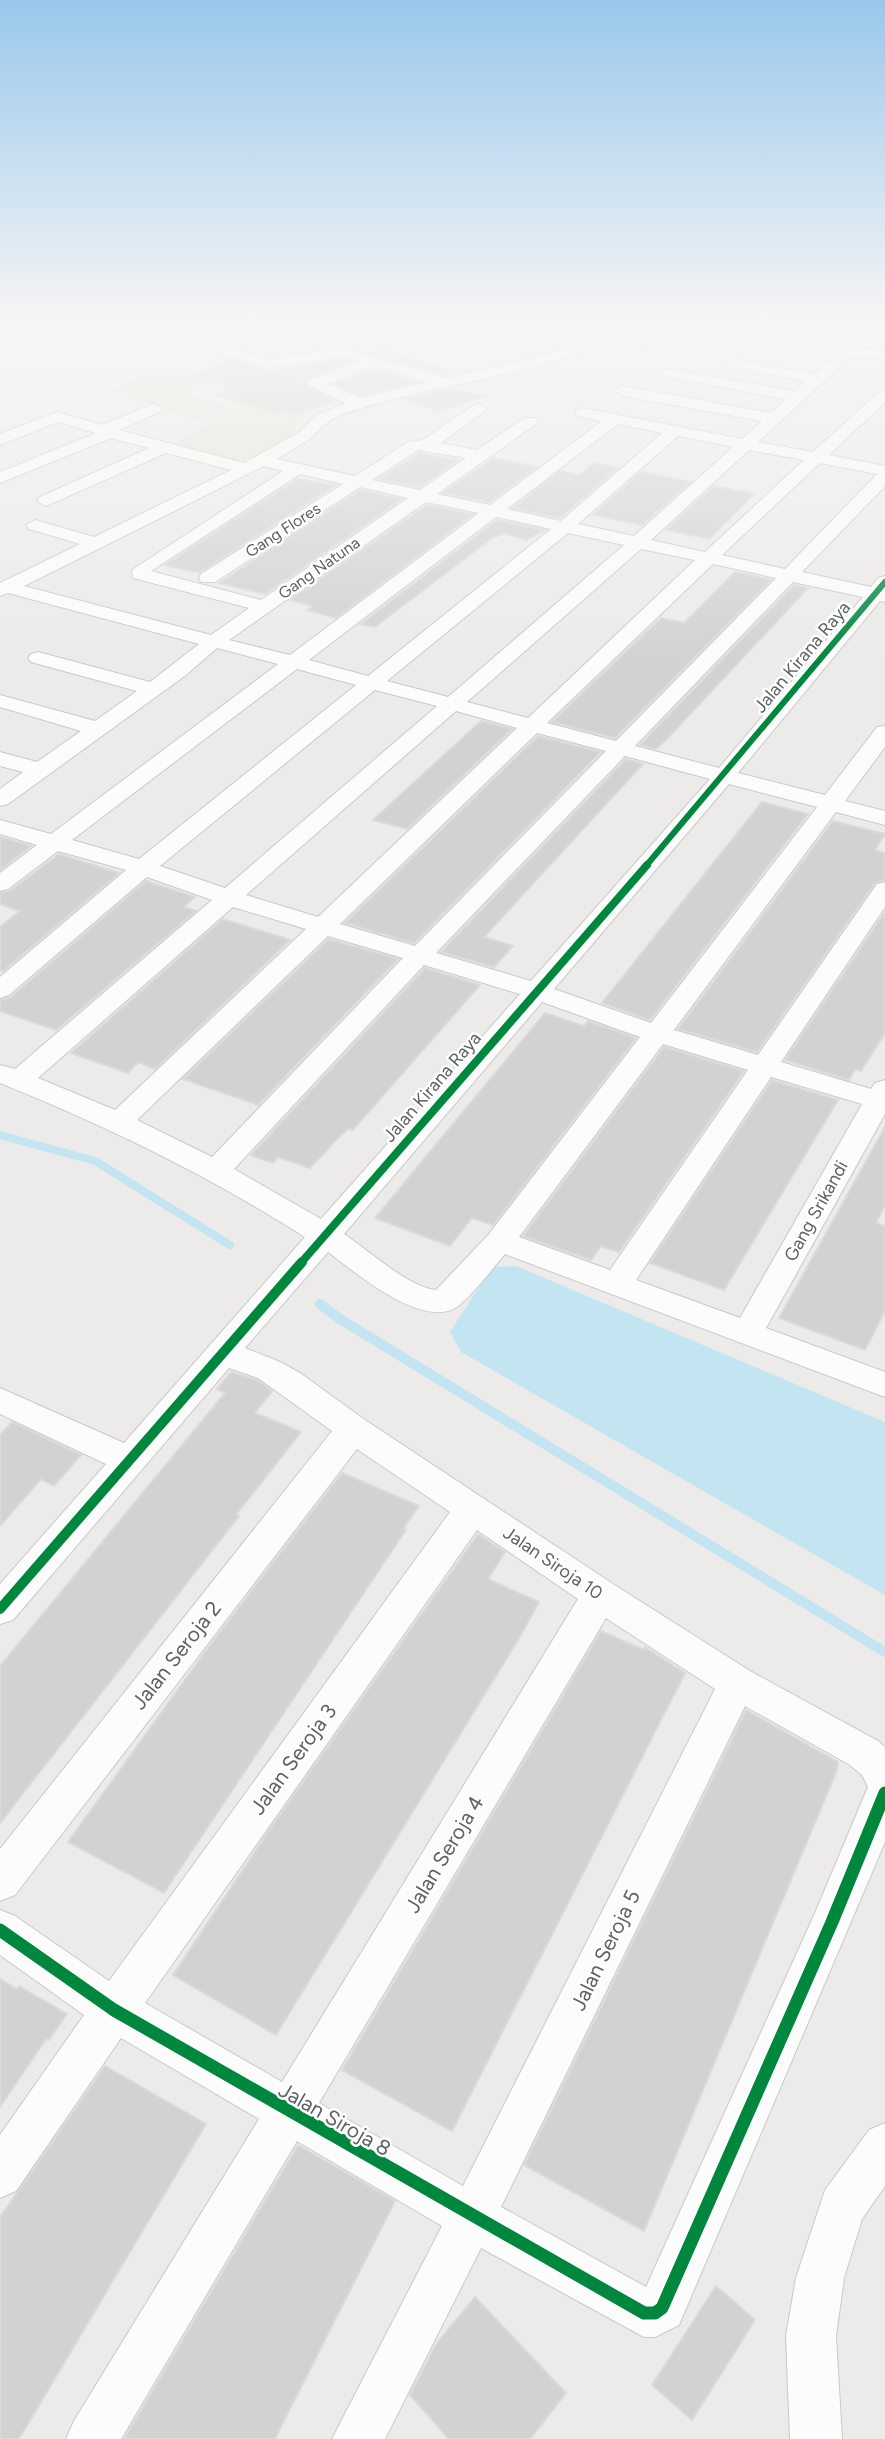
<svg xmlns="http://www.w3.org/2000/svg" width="885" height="2439" font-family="Figtree,sans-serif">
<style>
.green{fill:#dae7d6}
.water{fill:#c2e5f1}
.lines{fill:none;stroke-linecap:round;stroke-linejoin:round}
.stream-far1{stroke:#c2e5f1;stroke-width:8}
.stream{stroke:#c2e5f1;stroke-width:10}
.building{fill:#d4d2d1;stroke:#dcdad8;stroke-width:2}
.minor-casing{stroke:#cac9c8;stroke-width:2}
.minor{fill:#fcfcfc;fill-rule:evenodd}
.cycleway-far3-casing{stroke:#fff;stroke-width:9}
.cycleway-far2-casing{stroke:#fff;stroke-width:12}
.cycleway-far1-casing{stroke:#fff;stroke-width:15}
.cycleway-casing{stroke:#fff;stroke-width:18}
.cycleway-far3{stroke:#00873e;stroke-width:6}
.cycleway-far2{stroke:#00873e;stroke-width:8}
.cycleway-far1{stroke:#00873e;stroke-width:10}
.cycleway{stroke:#00873e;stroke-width:13}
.labels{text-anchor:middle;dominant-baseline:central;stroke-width:5;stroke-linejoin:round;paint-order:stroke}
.far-street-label{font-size:16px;fill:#5e6265;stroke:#fff}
.street-label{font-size:18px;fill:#5e6265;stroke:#fff}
.near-street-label{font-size:21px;fill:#5e6265;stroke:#fff}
</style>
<rect width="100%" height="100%" fill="#edebe9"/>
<path class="green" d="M 159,366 L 213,383 L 185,394 L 236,410 L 253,404 L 298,419 L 294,434 L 261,456 L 244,464 L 174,443 L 206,426 L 184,415 L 110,391 Z"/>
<path class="water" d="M 516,1266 L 885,1422 L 885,1595 L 461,1352 L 450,1332 L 492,1267 Z"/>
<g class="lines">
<path class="stream-far1" d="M 0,1135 L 95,1161 L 230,1245"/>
<path class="stream" d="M 320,1304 L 340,1319 L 885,1652"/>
</g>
<g class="building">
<path d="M 387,350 L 451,372 L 444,375 L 374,354 Z"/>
<path d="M 343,359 L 351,361 L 307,379 L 302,384 L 336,401 L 295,415 L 281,411 L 277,413 L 216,395 L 232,389 L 193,375 L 230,360 L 270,371 Z"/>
<path d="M 375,369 L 418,382 L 362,395 L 334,384 Z"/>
<path d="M 451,389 L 485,396 L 439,412 L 406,399 Z"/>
<path d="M 419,453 L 459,460 L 419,487 L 379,479 Z"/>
<path d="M 493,458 L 537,467 L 489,502 L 443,493 Z"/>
<path d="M 594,463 L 618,468 L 560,518 L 513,508 L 560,471 L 579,475 Z"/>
<path d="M 641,472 L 691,482 L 642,525 L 593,515 Z"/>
<path d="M 297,479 L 336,485 L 199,573 L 165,565 Z"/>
<path d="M 714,486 L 754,494 L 709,539 L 666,530 Z"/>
<path d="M 360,490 L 402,499 L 265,594 L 219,583 Z"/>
<path d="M 427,505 L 473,514 L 336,618 L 307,610 L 313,606 L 290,600 Z"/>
<path d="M 497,520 L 545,530 L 526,540 L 505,533 L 492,538 L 375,627 L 361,624 Z"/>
<path d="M 735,572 L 771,580 L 615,738 L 552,722 L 661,618 L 684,623 Z"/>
<path d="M 794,585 L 808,588 L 666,740 L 656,749 L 640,745 Z"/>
<path d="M 481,721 L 512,729 L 407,829 L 373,820 Z"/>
<path d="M 538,736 L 601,752 L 414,943 L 345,923 Z"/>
<path d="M 626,759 L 643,764 L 484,937 L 513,946 L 494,967 L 441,952 Z"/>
<path d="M 762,802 L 808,814 L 650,1020 L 602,1003 Z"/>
<path d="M 833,821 L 885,834 L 875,850 L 885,853 L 885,880 L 875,883 L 757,1052 L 678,1029 Z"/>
<path d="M 0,837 L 31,846 L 0,870 Z"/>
<path d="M 59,854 L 119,873 L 3,971 L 0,970 L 0,927 L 20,911 L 0,904 L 0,893 L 10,891 Z"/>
<path d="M 146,881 L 195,897 L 184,907 L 196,911 L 56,1030 L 0,1011 L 0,1000 L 11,997 Z"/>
<path d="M 885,912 L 885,1033 L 861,1071 L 855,1069 L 849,1080 L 785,1060 Z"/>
<path d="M 223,919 L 290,940 L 155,1069 L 138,1062 L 128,1073 L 71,1053 Z"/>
<path d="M 329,939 L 398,959 L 258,1105 L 183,1079 Z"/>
<path d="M 425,968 L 480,985 L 353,1130 L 348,1129 L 340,1136 L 310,1168 L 278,1157 L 273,1163 L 251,1155 Z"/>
<path d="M 545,1013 L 584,1026 L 588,1021 L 636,1038 L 493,1225 L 472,1218 L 450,1246 L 375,1218 Z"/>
<path d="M 664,1047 L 744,1071 L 619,1252 L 601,1246 L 591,1260 L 523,1236 Z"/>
<path d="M 772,1080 L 838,1100 L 724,1290 L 650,1263 Z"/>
<path d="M 885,1127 L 885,1205 L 876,1223 L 885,1226 L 885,1311 L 865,1350 L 779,1318 Z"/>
<path d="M 231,1372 L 257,1380 L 272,1391 L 255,1413 L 301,1432 L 236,1515 L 239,1516 L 0,1823 L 0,1666 L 225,1393 L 217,1389 Z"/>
<path d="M 12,1422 L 81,1455 L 54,1486 L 41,1479 L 0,1526 L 0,1435 Z"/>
<path d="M 342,1473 L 419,1506 L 403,1529 L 406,1530 L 164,1893 L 68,1842 L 210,1645 Z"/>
<path d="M 478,1534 L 505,1552 L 488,1579 L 539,1602 L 521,1635 L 276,2035 L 173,1975 L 274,1823 Z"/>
<path d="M 601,1631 L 644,1650 L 645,1647 L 685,1673 L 452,2131 L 342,2070 Z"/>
<path d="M 746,1710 L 838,1762 L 837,1770 L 644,2231 L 524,2165 Z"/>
<path d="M 0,1979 L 17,1989 L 19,1986 L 67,2014 L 49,2040 L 46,2039 L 0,2107 Z"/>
<path d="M 105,2066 L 206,2124 L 25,2429 L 18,2439 L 0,2439 L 0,2217 Z"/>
<path d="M 298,2145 L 395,2201 L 275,2439 L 124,2439 Z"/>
<path d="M 716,2286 L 755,2320 L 692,2420 L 652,2385 Z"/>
<path d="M 475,2297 L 566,2393 L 530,2439 L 449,2439 L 410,2395 L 436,2344 Z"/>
</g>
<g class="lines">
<defs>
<g id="minor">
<path d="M 487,322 L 509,322 L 583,344 L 628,344 L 664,322 L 674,322 L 676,325 L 636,351 L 583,352 L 536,367 L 389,400 L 342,414 L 329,421 L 310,439 L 277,459 L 355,476 L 408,442 L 423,440 L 473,406 L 479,404 L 487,409 L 441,443 L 477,450 L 524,418 L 536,418 L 538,421 L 536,424 L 437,494 L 490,505 L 602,421 L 577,416 L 575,413 L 577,410 L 583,408 L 742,439 L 762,421 L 623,396 L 615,391 L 618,388 L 623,386 L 771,413 L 786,399 L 668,377 L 663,376 L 661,373 L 663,370 L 668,369 L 795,391 L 806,381 L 730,367 L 723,363 L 730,359 L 815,374 C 844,347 846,346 885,352 L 885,360 L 857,356 L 849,358 L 758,442 L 813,452 L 880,391 L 885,389 L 885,402 L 829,455 L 885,466 L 885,486 L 802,572 L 871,587 L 878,578 L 885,576 L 885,602 L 880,601 L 738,773 L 825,795 L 877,727 L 885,726 L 885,747 L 845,801 L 885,811 L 885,825 L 836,812 L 674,1030 L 758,1055 L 877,884 L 885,882 L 885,907 L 781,1062 L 871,1089 L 875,1083 L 885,1080 L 885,1114 L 766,1328 L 885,1372 L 885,1397 L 505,1254 C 493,1268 471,1297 457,1307 C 422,1330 355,1272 328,1252 L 245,1348 L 280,1362 L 300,1373 L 365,1420 L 613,1584 L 750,1671 L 878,1741 L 885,1747 L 885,1842 L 679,2325 L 655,2337 L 644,2337 L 481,2248 L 385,2439 L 332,2439 L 442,2226 L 297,2141 L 121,2439 L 66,2439 L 74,2421 L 259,2119 L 121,2038 L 16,2191 L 0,2198 L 0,2135 L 84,2015 L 0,1955 L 0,1910 L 15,1916 L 109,1981 L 450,1512 L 357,1449 L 15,1895 L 0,1901 L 0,1849 L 332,1431 L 258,1378 L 229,1368 L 13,1620 L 0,1624 L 0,1584 L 106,1464 L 0,1414 L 0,1388 L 124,1443 L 305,1237 C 209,1176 107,1126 0,1083 L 0,1065 L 15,1069 L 212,900 L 147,877 L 9,995 L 0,998 L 0,977 L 126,870 L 58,851 L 8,889 L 0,891 L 0,873 L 37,845 L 0,834 L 0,820 L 51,834 L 278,664 L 217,648 L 186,675 L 8,804 L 0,806 L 0,789 L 23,772 L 0,766 L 0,752 L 37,762 L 81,731 L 0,707 L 0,695 L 95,721 L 137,691 L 31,662 L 28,658 L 31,654 L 38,652 L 150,682 L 199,644 L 8,593 L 0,596 L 0,583 L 80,544 L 29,529 L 26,525 L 35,520 L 94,537 L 231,470 L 166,453 L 46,506 L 37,501 L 40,497 L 149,448 L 111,438 L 0,483 L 0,472 L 96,433 L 58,422 L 0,445 L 0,434 L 57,412 L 102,425 L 153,404 L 159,406 L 161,409 L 159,412 L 119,430 L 244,463 L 298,433 L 317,415 L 346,403 L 305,384 L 308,381 L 359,361 L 343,356 L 270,368 L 220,354 L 218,351 L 220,348 L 225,347 L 270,359 L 344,348 L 446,378 L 527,360 L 567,348 L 489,325 ZM 375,366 L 428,382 L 362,398 L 327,384 ZM 618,424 L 662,433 L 561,521 L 507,509 ZM 678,436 L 733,447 L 634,536 L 578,524 ZM 418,450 L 466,458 L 420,490 L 372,480 ZM 749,450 L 804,460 L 705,552 L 651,540 ZM 820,463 L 877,474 L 785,569 L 722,555 ZM 264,466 L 283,471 L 132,570 L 133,578 L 249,608 L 211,635 L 24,586 ZM 300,474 L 343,484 L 201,574 L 199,578 L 201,582 L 215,582 L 360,487 L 408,498 L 261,600 L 151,571 ZM 426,502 L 479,513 L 290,655 L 229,640 ZM 496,517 L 551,529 L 368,676 L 309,660 ZM 568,533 L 624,545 L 448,697 L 387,681 ZM 641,549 L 695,560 L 528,718 L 467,702 ZM 713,564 L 776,578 L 616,741 L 547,723 ZM 793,582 L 863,597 L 719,768 L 635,746 ZM 297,669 L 356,685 L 139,859 L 72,840 ZM 375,690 L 437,706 L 225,888 L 160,866 ZM 456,711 L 517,728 L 318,917 L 246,895 ZM 537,733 L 606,751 L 415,946 L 340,924 ZM 625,756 L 710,779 L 531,981 L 436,953 ZM 729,784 L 817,807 L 651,1023 L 554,989 ZM 233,907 L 306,929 L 115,1110 L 38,1078 ZM 328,936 L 403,958 L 212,1157 L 137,1120 ZM 424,965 L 520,994 L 321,1219 L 234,1169 ZM 542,1002 L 640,1037 L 489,1234 L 436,1290 C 408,1287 368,1250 344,1234 ZM 663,1044 L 748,1070 L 610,1270 L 519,1237 ZM 771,1077 L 862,1104 L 740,1318 L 636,1280 ZM 477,1530 L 578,1599 L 282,2082 L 145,2003 ZM 606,1618 L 715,1689 L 463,2186 L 319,2103 ZM 745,1706 L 850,1765 L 862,1775 L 868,1787 L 815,1913 L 646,2287 L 501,2207 Z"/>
<path d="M 872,322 L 885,322 L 885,326 L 866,338 L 883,342 L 883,348 L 878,349 L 849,342 L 847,339 L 849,336 Z"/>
<path d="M 885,2123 L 885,2186 L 862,2219 L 844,2278 L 836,2336 L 842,2439 L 790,2439 L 786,2336 L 796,2278 L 825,2190 L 869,2130 Z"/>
</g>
</defs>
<use href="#minor" class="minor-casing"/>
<use href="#minor" class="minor"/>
<defs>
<path id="cycleway-far3" d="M 645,867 L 885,582"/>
<path id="cycleway-far2" d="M 300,1264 L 647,865"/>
<path id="cycleway-far1" d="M 0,1609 L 302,1262"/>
<path id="cycleway" d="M 0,1930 L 114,2010 L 644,2313 L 655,2313 L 662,2308 L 832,1922 L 885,1793"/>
</defs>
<use href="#cycleway-far3" class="cycleway-far3-casing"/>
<use href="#cycleway-far2" class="cycleway-far2-casing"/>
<use href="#cycleway-far1" class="cycleway-far1-casing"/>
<use href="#cycleway" class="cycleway-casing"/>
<use href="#cycleway-far3" class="cycleway-far3"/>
<use href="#cycleway-far2" class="cycleway-far2"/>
<use href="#cycleway-far1" class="cycleway-far1"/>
<use href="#cycleway" class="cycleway"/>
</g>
<linearGradient id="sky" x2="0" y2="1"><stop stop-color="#99c8ec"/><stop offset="0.49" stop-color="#f7f6f5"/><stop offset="1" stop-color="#f7f6f5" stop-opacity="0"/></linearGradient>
<rect width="885" height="663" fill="url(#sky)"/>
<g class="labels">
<g class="far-street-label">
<text transform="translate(283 530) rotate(-33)">Gang Flores</text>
<text transform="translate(319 568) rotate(-35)">Gang Natuna</text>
</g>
<g class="street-label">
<text transform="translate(802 657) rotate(-50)">Jalan Kirana Raya</text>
<text transform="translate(432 1087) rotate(-49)">Jalan Kirana Raya</text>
<text transform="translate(816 1211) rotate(-61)">Gang Srikandi</text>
<text transform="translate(553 1563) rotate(34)">Jalan Siroja 10</text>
</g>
<g class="near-street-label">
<text transform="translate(176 1655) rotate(-52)">Jalan Seroja 2</text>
<text transform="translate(293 1759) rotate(-54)">Jalan Seroja 3</text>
<text transform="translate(444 1854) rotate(-59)">Jalan Seroja 4</text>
<text transform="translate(605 1950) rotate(-64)">Jalan Seroja 5</text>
<text transform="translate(335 2119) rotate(30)">Jalan Siroja 8</text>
</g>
</g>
</svg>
